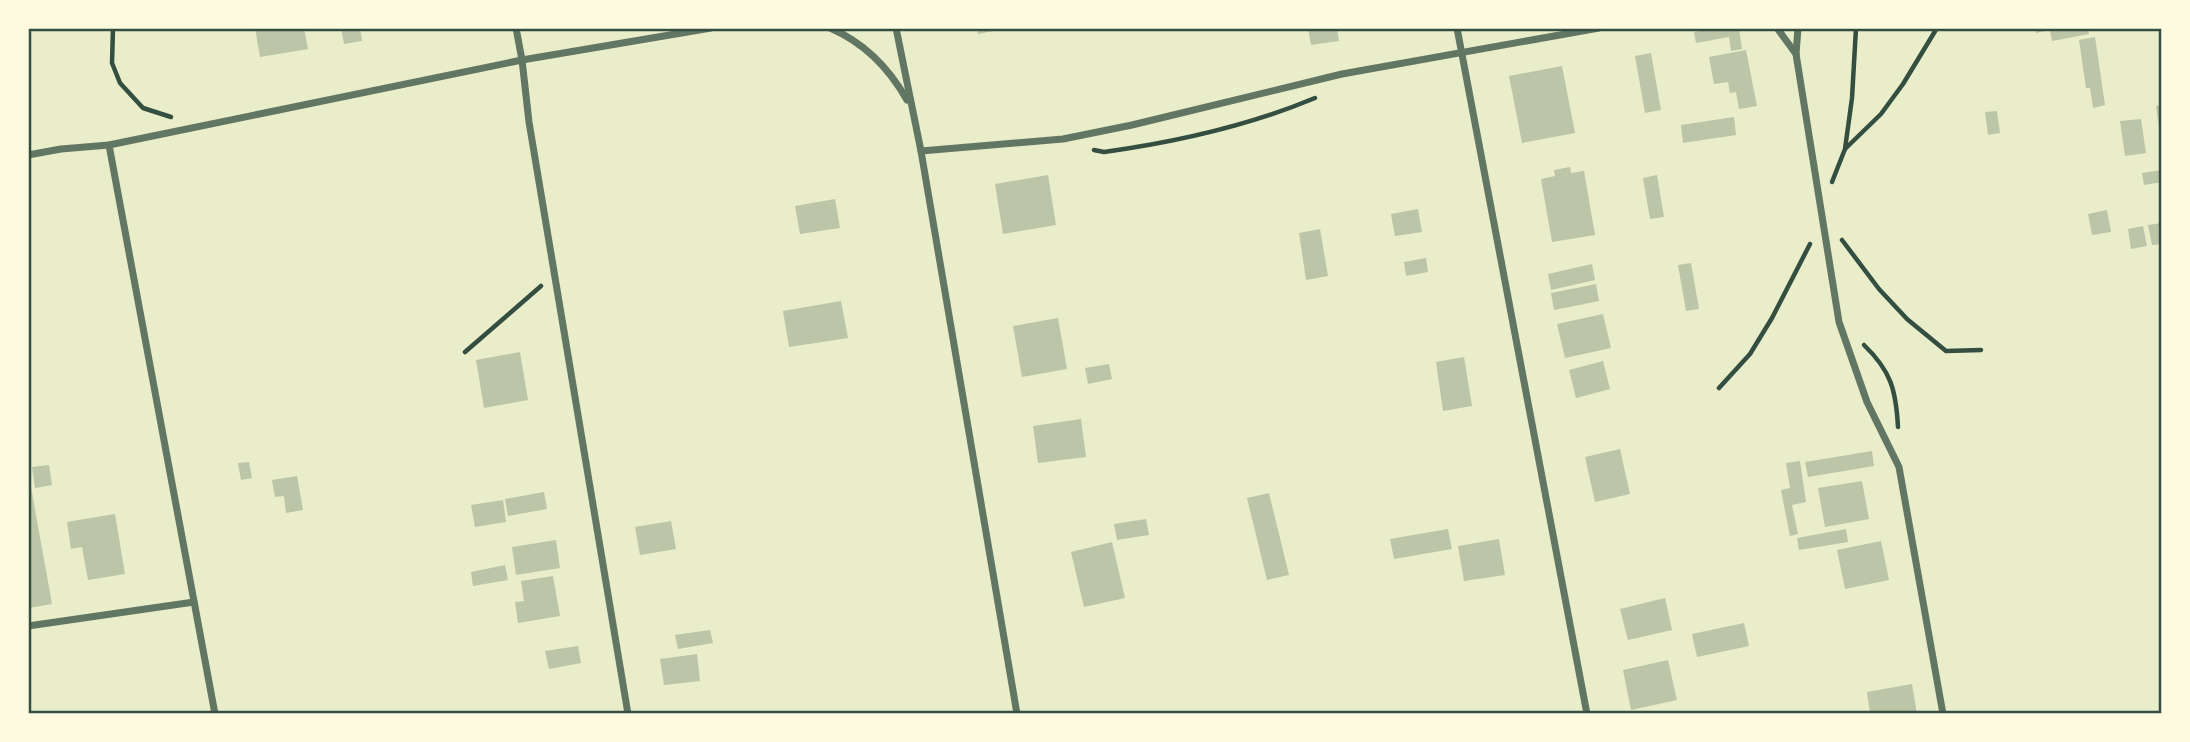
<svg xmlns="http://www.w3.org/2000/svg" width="2190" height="742" font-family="'Exo 2',sans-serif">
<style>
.building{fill:#bcc5a7}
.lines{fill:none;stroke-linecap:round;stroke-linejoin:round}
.path{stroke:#344e41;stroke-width:4.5}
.minor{stroke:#617663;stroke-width:7}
.neatline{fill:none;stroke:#344e41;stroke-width:2.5}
</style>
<rect width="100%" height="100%" fill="#e9edc9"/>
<g class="building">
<path d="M 255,28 L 304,28 L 308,49 L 260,57 Z"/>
<path d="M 341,28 L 360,28 L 362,41 L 344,44 Z"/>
<path d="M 977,28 L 1004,28 L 1004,29 L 978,34 Z"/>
<path d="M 1308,28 L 1337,28 L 1339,41 L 1311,45 Z"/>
<path d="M 1716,28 L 1739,28 L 1742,49 L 1731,51 L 1729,37 L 1696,43 L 1694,32 Z"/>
<path d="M 2035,28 L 2088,28 L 2089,34 L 2052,41 L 2050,30 L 2036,33 Z"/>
<path d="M 2095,37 L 2105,105 L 2093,108 L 2090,88 L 2086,88 L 2079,40 Z"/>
<path d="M 1746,50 L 1757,106 L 1739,109 L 1736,92 L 1730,93 L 1728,82 L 1714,84 L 1709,57 Z"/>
<path d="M 1651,53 L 1661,110 L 1645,113 L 1635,56 Z"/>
<path d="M 1562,66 L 1575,133 L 1522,143 L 1509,76 Z"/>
<path d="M 2162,105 L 2162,135 L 2160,135 L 2156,106 Z"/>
<path d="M 1997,111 L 2000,133 L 1988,135 L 1985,112 Z"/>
<path d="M 1734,117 L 1736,135 L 1683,143 L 1681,125 Z"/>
<path d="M 2141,119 L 2146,153 L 2125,156 L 2120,121 Z"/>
<path d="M 1570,167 L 1571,173 L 1584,171 L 1595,235 L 1552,242 L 1541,179 L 1555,176 L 1554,170 Z"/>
<path d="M 2162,170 L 2162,182 L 2144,185 L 2142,173 Z"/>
<path d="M 1048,175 L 1056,225 L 1003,234 L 995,184 Z"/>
<path d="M 1657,175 L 1664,217 L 1650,219 L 1643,178 Z"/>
<path d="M 835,199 L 840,228 L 800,234 L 795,206 Z"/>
<path d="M 1418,209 L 1422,232 L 1395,236 L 1391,214 Z"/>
<path d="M 2107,210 L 2111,232 L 2092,235 L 2088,214 Z"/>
<path d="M 2162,223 L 2162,244 L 2152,245 L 2148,225 Z"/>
<path d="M 2143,226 L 2147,246 L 2131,249 L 2128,229 Z"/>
<path d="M 1320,229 L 1328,276 L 1306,280 L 1299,233 Z"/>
<path d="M 1426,258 L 1428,272 L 1406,276 L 1404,262 Z"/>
<path d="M 1691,263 L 1699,309 L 1686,311 L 1678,265 Z"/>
<path d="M 1592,264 L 1595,280 L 1551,290 L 1548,274 Z"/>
<path d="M 1596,284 L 1599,301 L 1554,310 L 1551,293 Z"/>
<path d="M 841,301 L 848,338 L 789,347 L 783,311 Z"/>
<path d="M 1603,314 L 1611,348 L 1565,358 L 1557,324 Z"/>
<path d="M 1058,318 L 1067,369 L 1022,377 L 1013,326 Z"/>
<path d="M 520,352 L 528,400 L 484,408 L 476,360 Z"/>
<path d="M 1464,357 L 1472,406 L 1443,411 L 1436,362 Z"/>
<path d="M 1603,361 L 1610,389 L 1576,398 L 1569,370 Z"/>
<path d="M 1109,364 L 1112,379 L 1088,384 L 1085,368 Z"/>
<path d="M 1081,419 L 1086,457 L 1038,463 L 1033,426 Z"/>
<path d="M 1620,449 L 1630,494 L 1595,502 L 1585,457 Z"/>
<path d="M 1872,451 L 1874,466 L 1808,477 L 1805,462 Z"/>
<path d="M 1800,461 L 1806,502 L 1792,505 L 1798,534 L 1790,536 L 1781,490 L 1790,488 L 1786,463 Z"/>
<path d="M 249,462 L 252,478 L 241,480 L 238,463 Z"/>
<path d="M 49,465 L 52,485 L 35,488 L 32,467 Z"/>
<path d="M 29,476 L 52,604 L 29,608 L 28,477 Z"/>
<path d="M 297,476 L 303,510 L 286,513 L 284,496 L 275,497 L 272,480 Z"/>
<path d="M 1862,481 L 1869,519 L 1825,527 L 1818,488 Z"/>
<path d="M 544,492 L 547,509 L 508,516 L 505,499 Z"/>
<path d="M 1269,493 L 1289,575 L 1267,580 L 1247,498 Z"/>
<path d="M 503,500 L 506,522 L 475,527 L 471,505 Z"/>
<path d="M 115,514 L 125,574 L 88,580 L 82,547 L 71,549 L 67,522 Z"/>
<path d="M 1146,519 L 1149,535 L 1117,540 L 1114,524 Z"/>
<path d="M 671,521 L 676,549 L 640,555 L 635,527 Z"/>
<path d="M 1448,529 L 1452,549 L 1394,559 L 1390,539 Z"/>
<path d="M 1846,529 L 1848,542 L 1799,550 L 1797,538 Z"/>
<path d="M 1499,539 L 1505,575 L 1464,581 L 1458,546 Z"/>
<path d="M 556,540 L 560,568 L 516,575 L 512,547 Z"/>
<path d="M 1881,541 L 1889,580 L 1845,589 L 1837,550 Z"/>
<path d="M 1112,542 L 1125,598 L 1084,607 L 1071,552 Z"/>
<path d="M 505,565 L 508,580 L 473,586 L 471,572 Z"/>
<path d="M 553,576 L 560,616 L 518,623 L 515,602 L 524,601 L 521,581 Z"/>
<path d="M 1665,598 L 1672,630 L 1628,640 L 1620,609 Z"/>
<path d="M 1744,623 L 1749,646 L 1697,657 L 1692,634 Z"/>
<path d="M 710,630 L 713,643 L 678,649 L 675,635 Z"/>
<path d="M 578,646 L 581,663 L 549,669 L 545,651 Z"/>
<path d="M 697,654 L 700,681 L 664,685 L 660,659 Z"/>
<path d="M 1668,660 L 1677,700 L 1631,710 L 1623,670 Z"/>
<path d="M 1912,684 L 1917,714 L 1870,714 L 1867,692 Z"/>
</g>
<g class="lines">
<g class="path">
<path d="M 113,28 L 112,63 L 120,83 L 143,108 L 171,117"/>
<path d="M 1846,148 L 1881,114 L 1903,84 L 1937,28"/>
<path d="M 1094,150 L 1104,152 C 1176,142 1248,126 1315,98"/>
<path d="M 1832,182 L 1845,149 L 1852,98 L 1856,28"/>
<path d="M 1842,240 L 1879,289 L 1907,319 L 1946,351 L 1981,350"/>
<path d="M 1864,345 C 1891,371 1896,390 1898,427"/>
<path d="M 465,352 L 541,286"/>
<path d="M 1719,388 L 1750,354 L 1772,318 L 1810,244"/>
</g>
<g class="minor">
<path d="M 516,28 L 522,60 L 529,122 L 628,714"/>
<path d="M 830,28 C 865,43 889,68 907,100"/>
<path d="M 896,28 L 921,151 L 1017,714"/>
<path d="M 1457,28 L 1587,714"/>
<path d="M 1777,28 L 1796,54"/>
<path d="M 1798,28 L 1796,54 L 1839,322 L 1867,402 L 1899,467 L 1943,714"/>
<path d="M 109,145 L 215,714"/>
<path d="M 921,151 L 1063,139 L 1132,125 L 1342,74 L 1599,28"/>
<path d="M 28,155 L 61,149 L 109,145 L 522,60 L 711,28"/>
<path d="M 28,626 L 194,602"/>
</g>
</g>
<rect width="2190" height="742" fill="none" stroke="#fefae0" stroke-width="60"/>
<rect x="30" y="30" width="2130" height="682" class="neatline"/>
</svg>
